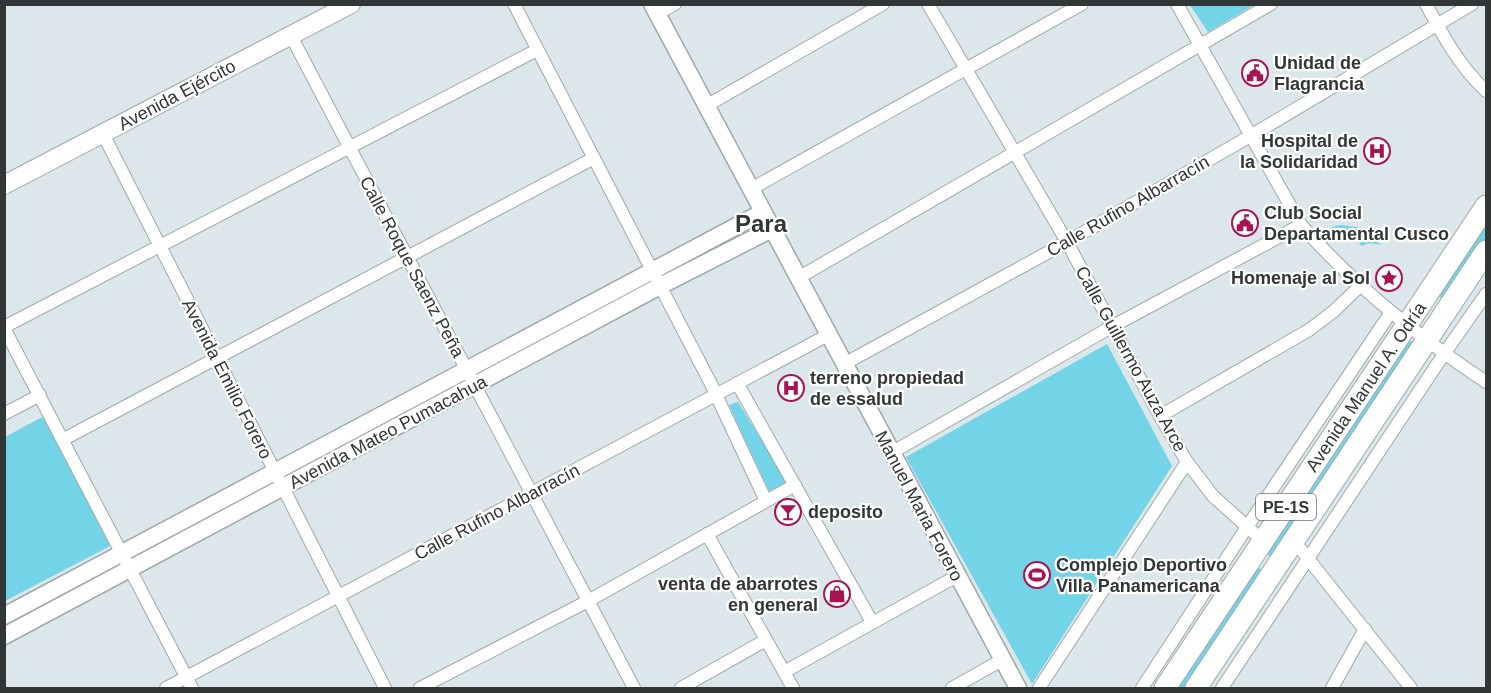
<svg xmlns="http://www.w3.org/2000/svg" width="1491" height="693" font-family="Arial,sans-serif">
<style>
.green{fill:#73d3e7}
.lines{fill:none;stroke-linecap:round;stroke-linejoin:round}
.minor-casing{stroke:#9da9ab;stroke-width:14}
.tertiary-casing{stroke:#9da9ab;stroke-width:19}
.secondary-casing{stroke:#9da9ab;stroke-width:20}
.trunk-casing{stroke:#9da9ab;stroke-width:23}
.minor{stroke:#fff;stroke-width:12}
.tertiary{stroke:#fff;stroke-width:16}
.secondary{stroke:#fff;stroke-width:18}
.trunk{stroke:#fff;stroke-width:21}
.labels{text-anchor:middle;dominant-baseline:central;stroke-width:4.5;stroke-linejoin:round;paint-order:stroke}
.shield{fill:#fff;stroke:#6f7273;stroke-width:1.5}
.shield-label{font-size:16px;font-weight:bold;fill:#313637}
.poi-label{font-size:18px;font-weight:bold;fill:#313637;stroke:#fff;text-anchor:start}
.street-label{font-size:18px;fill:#313637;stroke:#fff}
.district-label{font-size:24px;font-weight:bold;fill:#313637;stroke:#fff}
</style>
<rect width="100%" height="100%" fill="#dbe7ea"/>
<g class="green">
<path d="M 1190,5 L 1254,5 L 1208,32 Z"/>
<path d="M 1486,218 L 1486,241 L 1449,298 L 1441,298 L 1436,294 Z"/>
<path d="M 1341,225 L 1357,227 L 1382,245 L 1370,243 L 1361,246 L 1355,236 L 1348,232 L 1342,233 L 1335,243 L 1325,234 L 1332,227 Z"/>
<path d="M 1412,341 L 1415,345 L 1271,557 L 1268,555 L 1268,550 L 1409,342 Z"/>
<path d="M 1107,344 L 1172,466 L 1032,684 L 906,457 Z"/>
<path d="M 738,402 L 788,483 L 769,491 L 729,405 Z"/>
<path d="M 44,416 L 110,546 L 5,601 L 5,437 Z"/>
<path d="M 1259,568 L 1264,571 L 1189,688 L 1174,688 L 1253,571 Z"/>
</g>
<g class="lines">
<defs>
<g id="minor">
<path d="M 514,4 L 711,384 L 766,501"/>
<path d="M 928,4 L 1067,242 L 1160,416 L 1187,462 L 1213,496 L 1263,541"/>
<path d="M 1177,4 L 1301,225 C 1355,286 1418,337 1486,382"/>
<path d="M 1426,4 C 1443,36 1460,67 1486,91"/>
<path d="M 657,14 L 675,4"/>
<path d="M 291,36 L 634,688"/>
<path d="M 706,106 L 883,4"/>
<path d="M 103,134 L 385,688"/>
<path d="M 751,189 L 1082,4"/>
<path d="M 798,278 L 1271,4"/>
<path d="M 4,327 L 537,50"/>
<path d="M 4,328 L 192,688"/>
<path d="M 844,364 L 1067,242 L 1252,135 L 1472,4"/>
<path d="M 737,383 L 872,622"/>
<path d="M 4,414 L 40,395"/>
<path d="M 1160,416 L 1309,330 L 1334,311 L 1361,285"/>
<path d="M 64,439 L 594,158"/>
<path d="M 891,453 L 1113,326 L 1301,225"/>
<path d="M 707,534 L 793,688"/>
<path d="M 1294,541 L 1411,688"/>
<path d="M 784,672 L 957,576"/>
<path d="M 166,688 L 828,335"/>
<path d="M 420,688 L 588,601 L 795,485"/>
<path d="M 681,688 L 766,640"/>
<path d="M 952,688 L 1002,660"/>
<path d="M 1039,688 L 1187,462"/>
<path d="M 1142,688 L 1247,527 L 1391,312"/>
<path d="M 1222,688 L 1444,354 L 1486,294"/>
<path d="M 1332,688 L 1365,629"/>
</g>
<g id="tertiary">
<path d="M 652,4 L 1018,688"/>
<path d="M 4,616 L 763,212"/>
<path d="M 4,636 L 660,286 L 772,229"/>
</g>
<path id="secondary" d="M 4,185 L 351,4"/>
<g id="trunk">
<path d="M 1165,688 L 1486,206"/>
<path d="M 1196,688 L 1486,251"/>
</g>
</defs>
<use href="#minor" class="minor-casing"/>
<use href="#tertiary" class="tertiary-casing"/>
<use href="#secondary" class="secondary-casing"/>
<use href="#trunk" class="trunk-casing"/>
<use href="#minor" class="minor"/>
<use href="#tertiary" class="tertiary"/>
<use href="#secondary" class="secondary"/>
<use href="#trunk" class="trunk"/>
</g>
<defs>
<symbol id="civic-ring" viewBox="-11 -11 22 22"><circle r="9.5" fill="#fff" stroke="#a61452" stroke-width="1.5"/><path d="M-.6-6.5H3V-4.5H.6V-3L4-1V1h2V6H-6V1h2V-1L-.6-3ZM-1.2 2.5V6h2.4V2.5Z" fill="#a61452"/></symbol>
<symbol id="hospital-ring" viewBox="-11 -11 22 22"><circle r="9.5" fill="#fff" stroke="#a61452" stroke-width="1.5"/><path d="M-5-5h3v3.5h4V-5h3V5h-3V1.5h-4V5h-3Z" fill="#a61452"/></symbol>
<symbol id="sight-ring" viewBox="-11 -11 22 22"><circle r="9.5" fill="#fff" stroke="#a61452" stroke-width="1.5"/><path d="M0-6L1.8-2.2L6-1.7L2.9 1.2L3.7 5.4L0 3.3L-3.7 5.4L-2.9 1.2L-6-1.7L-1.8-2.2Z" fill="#a61452"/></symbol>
<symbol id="bar-ring" viewBox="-11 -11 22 22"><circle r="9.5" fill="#fff" stroke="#a61452" stroke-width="1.5"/><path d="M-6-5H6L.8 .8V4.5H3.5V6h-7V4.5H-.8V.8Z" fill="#a61452"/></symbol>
<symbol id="stadium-ring" viewBox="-11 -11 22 22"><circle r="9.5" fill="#fff" stroke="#a61452" stroke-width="1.5"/><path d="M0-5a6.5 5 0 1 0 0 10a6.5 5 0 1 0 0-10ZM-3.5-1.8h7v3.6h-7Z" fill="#a61452"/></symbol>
<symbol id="shop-ring" viewBox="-11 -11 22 22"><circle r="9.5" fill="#fff" stroke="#a61452" stroke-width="1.5"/><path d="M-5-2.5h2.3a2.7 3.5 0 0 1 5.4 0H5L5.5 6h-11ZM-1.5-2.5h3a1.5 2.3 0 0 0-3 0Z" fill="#a61452"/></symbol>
</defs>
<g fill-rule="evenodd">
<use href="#civic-ring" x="1240" y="58" width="30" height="30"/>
<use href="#hospital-ring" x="1362" y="136" width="30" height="30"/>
<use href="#civic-ring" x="1230" y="208" width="30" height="30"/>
<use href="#sight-ring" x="1374" y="263" width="30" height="30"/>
<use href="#hospital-ring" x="776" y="373" width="30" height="30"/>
<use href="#bar-ring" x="773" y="497" width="30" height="30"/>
<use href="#stadium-ring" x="1022" y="560" width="30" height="30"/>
<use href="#shop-ring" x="822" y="579" width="30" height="30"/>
</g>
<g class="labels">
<rect class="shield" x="1256" y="494" width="60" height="26" rx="4.5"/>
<g class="shield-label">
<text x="1286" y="507">PE-1S</text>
</g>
<g class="poi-label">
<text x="1274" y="63">Unidad de<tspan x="1274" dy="21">Flagrancia</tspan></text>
<text x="1358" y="141" text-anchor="end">Hospital de<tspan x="1358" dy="21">la Solidaridad</tspan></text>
<text x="1264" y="213">Club Social<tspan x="1264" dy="21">Departamental Cusco</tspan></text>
<text x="1370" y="278" text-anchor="end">Homenaje al Sol</text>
<text x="810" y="378">terreno propiedad<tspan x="810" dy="21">de essalud</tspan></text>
<text x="808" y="512">deposito</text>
<text x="1056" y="565">Complejo Deportivo<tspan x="1056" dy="21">Villa Panamericana</tspan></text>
<text x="818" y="584" text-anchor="end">venta de abarrotes<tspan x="818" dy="21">en general</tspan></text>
</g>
<g class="street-label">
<text transform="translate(177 95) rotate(-28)">Avenida Ejército</text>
<text transform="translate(1128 206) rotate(-30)">Calle Rufino Albarracín</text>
<text transform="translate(412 267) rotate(62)">Calle Roque Saenz Peña</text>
<text transform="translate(1131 359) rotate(61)">Calle Guillermo Auza Arce</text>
<text transform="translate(227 379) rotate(63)">Avenida Emilio Forero</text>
<text transform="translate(1366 387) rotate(-56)">Avenida Manuel A. Odría</text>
<text transform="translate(388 432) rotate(-28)">Avenida Mateo Pumacahua</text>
<text transform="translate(919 506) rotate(62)">Manuel Maria Forero</text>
<text transform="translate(497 512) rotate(-28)">Calle Rufino Albarracín</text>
</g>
<g class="district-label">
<text x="761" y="223">Para</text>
</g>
</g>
<rect width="1491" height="693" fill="none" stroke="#313637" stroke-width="12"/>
</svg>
